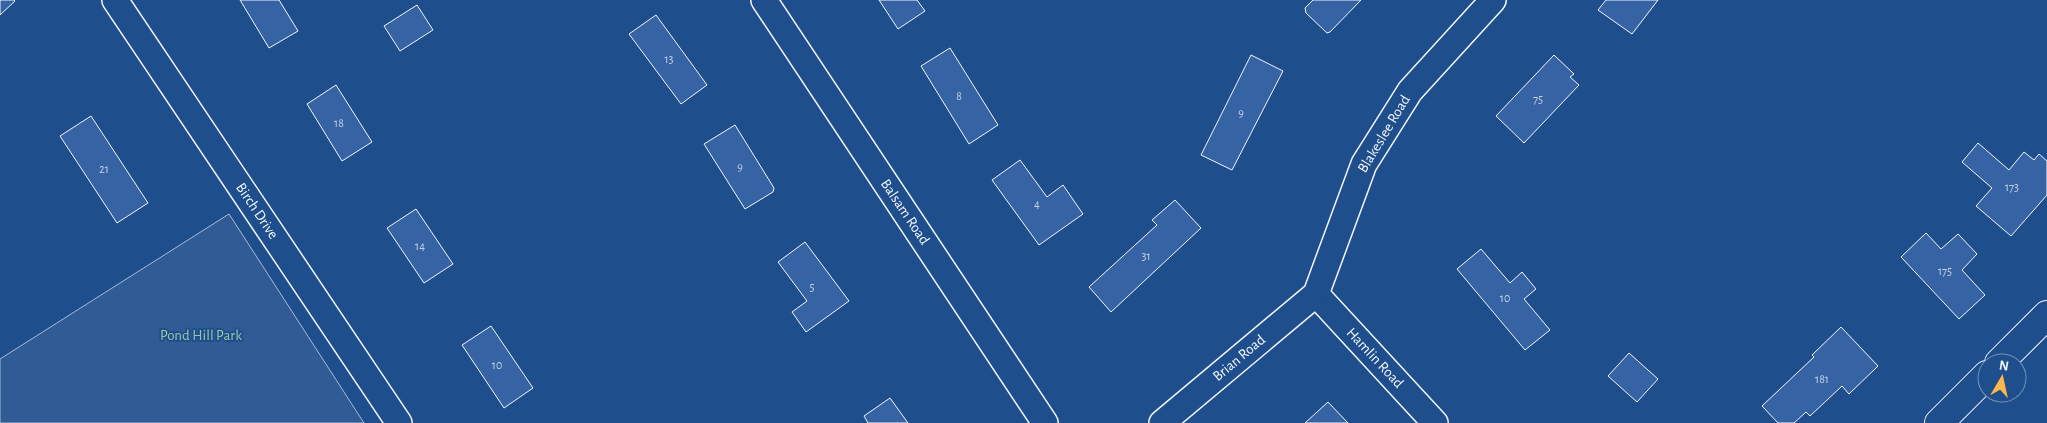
<svg xmlns="http://www.w3.org/2000/svg" width="2047" height="423" font-family="'Alegreya Sans',sans-serif">
<style>
.built{fill:#305b95;stroke:#a8bbd7}
.building{fill:#3563a3;stroke:#f2f6ff}
.lines{fill:none;stroke-linecap:round;stroke-linejoin:round}
.minor-casing{stroke:#f2f6ff;stroke-width:28}
.secondary-casing{stroke:#f2f6ff;stroke-width:30}
.minor{stroke:#1f4e8c;stroke-width:25}
.secondary{stroke:#1f4e8c;stroke-width:28}
.labels{text-anchor:middle;dominant-baseline:central;stroke-width:4;stroke-linejoin:round;paint-order:stroke}
.number-label{font-size:12px;fill:#c3d1e8}
.street-label{font-size:15px;fill:#f2f6ff;stroke:#1f4e8c}
.park-label{font-size:15px;fill:#97c8a6;stroke:#1f4e8c}
</style>
<rect width="100%" height="100%" fill="#1f4e8c"/>
<path class="built" d="M 229,214 L 364,423 L 0,423 L 0,359 Z"/>
<g class="building">
<path d="M 0,0 L 14,0 L 15,1 L 0,15 Z"/>
<path d="M 240,0 L 279,0 L 298,31 L 269,48 Z"/>
<path d="M 879,0 L 917,0 L 925,11 L 898,29 Z"/>
<path d="M 1313,0 L 1361,0 L 1330,32 L 1327,33 L 1306,13 L 1305,8 Z"/>
<path d="M 1606,0 L 1658,0 L 1632,34 L 1598,10 Z"/>
<path d="M 417,5 L 433,30 L 400,51 L 384,26 Z"/>
<path d="M 656,15 L 707,85 L 681,104 L 629,34 Z"/>
<path d="M 950,48 L 998,125 L 969,144 L 921,66 Z"/>
<path d="M 1251,55 L 1283,71 L 1232,170 L 1201,155 Z"/>
<path d="M 1554,55 L 1574,74 L 1570,77 L 1579,85 L 1524,143 L 1496,116 Z"/>
<path d="M 336,85 L 372,142 L 342,161 L 307,104 Z"/>
<path d="M 91,116 L 148,203 L 117,223 L 60,136 Z"/>
<path d="M 735,125 L 774,188 L 773,192 L 745,209 L 704,144 Z"/>
<path d="M 1978,143 L 2009,170 L 2024,152 L 2034,160 L 2039,154 L 2047,161 L 2047,195 L 2011,236 L 1976,206 L 1992,188 L 1962,162 Z"/>
<path d="M 1020,160 L 1047,197 L 1063,185 L 1083,214 L 1039,245 L 992,180 Z"/>
<path d="M 1175,200 L 1201,228 L 1111,312 L 1089,287 L 1157,225 L 1152,220 Z"/>
<path d="M 416,209 L 453,264 L 424,283 L 387,228 Z"/>
<path d="M 1926,233 L 1941,249 L 1958,234 L 1977,254 L 1962,270 L 1985,295 L 1959,319 L 1901,257 Z"/>
<path d="M 805,242 L 849,301 L 806,332 L 792,312 L 807,301 L 778,262 Z"/>
<path d="M 1481,249 L 1510,283 L 1522,272 L 1536,289 L 1524,299 L 1550,330 L 1525,350 L 1457,269 Z"/>
<path d="M 491,326 L 533,388 L 504,408 L 462,345 Z"/>
<path d="M 1841,327 L 1878,366 L 1849,394 L 1842,386 L 1810,416 L 1806,412 L 1794,423 L 1778,423 L 1762,406 L 1814,357 L 1812,355 Z"/>
<path d="M 1629,353 L 1658,379 L 1637,402 L 1608,376 Z"/>
<path d="M 890,398 L 908,423 L 868,423 L 864,416 Z"/>
<path d="M 1328,402 L 1348,423 L 1305,423 Z"/>
</g>
<g class="lines">
<defs>
<g id="minor">
<path d="M 115,0 L 399,423"/>
<path d="M 764,0 L 1045,423"/>
<path d="M 1316,294 L 1435,423"/>
<path d="M 1162,423 L 1316,294 L 1364,164 L 1410,91 L 1493,0"/>
</g>
<g id="secondary">
<path d="M 1999,363 L 2047,315"/>
<path d="M 1939,423 L 1987,375"/>
</g>
</defs>
<use href="#minor" class="minor-casing"/>
<use href="#secondary" class="secondary-casing"/>
<use href="#minor" class="minor"/>
<use href="#secondary" class="secondary"/>
</g>
<g class="labels">
<g class="number-label">
<text x="669" y="59">13</text>
<text x="959" y="96">8</text>
<text x="1538" y="99">75</text>
<text x="1241" y="113">9</text>
<text x="339" y="123">18</text>
<text x="740" y="167">9</text>
<text x="104" y="169">21</text>
<text x="2012" y="187">173</text>
<text x="1037" y="204">4</text>
<text x="420" y="246">14</text>
<text x="1146" y="256">31</text>
<text x="1945" y="271">175</text>
<text x="812" y="287">5</text>
<text x="1505" y="298">10</text>
<text x="497" y="365">10</text>
<text x="1822" y="379">181</text>
</g>
<g class="street-label">
<text transform="translate(1384 134) rotate(-59)">Blakeslee Road</text>
<text transform="translate(257 211) rotate(56)">Birch Drive</text>
<text transform="translate(905 212) rotate(56)">Balsam Road</text>
<text transform="translate(1239 358) rotate(-40)">Brian Road</text>
<text transform="translate(1375 358) rotate(47)">Hamlin Road</text>
</g>
<g class="park-label">
<text x="201" y="335">Pond Hill Park</text>
</g>
</g>
<g transform="translate(2002 378) rotate(9)"><circle r="24" fill="#1f4e8c" stroke="#7391ba"/>
<path d="M0-4L9 19L0 12L-9 19Z" fill="#ffb74d"/>
<text y="-8" font-size="14" font-weight="bold" text-anchor="middle" fill="#f2f6ff">N</text>
</g>
</svg>
